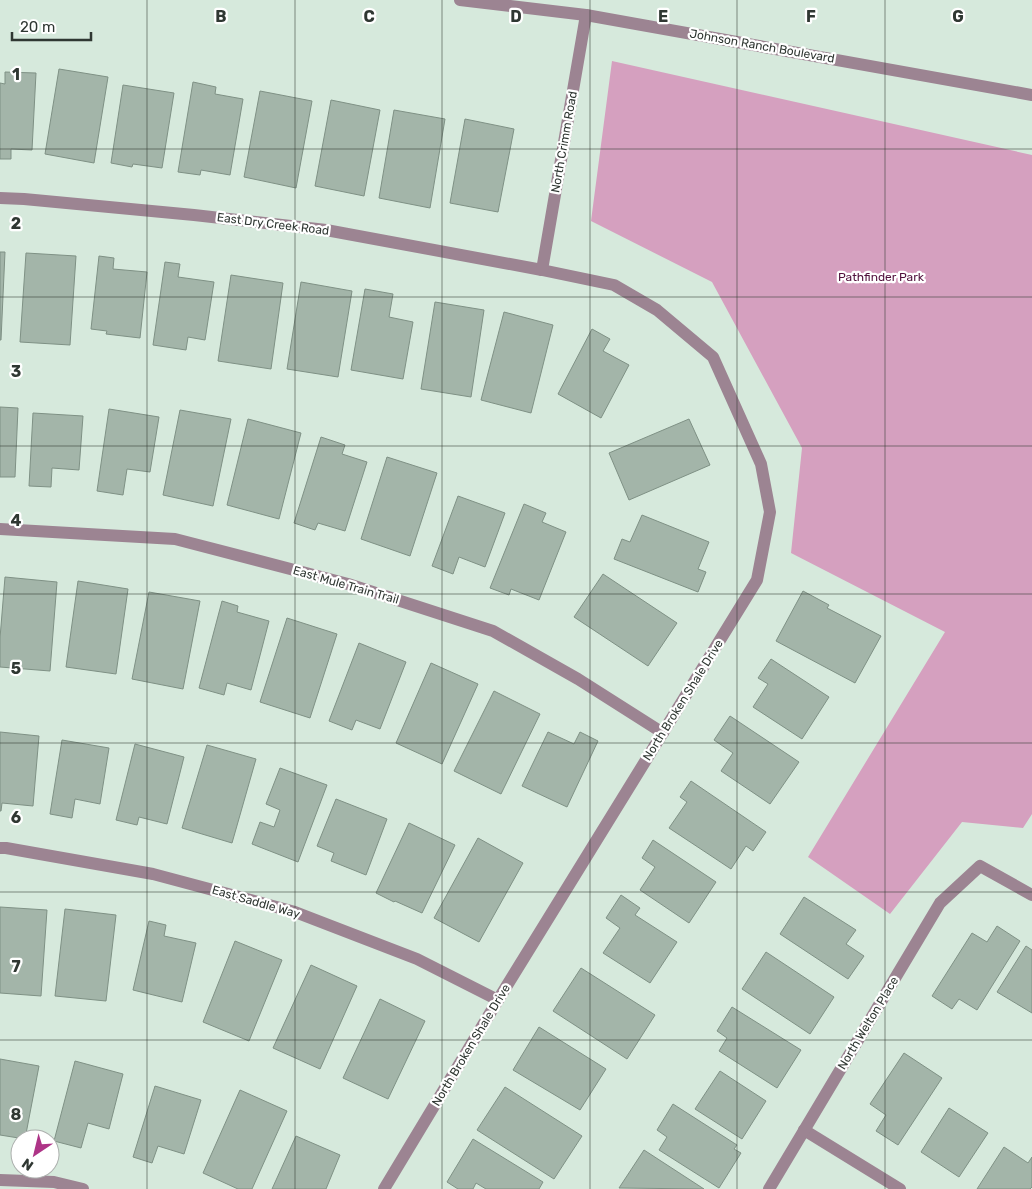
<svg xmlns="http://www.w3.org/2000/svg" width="1032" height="1189" font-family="Rubik,sans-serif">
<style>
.green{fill:#d5a0bf}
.building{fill:#a3b5a9;stroke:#7f9185}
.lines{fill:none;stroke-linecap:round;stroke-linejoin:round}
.minor{stroke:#9c8492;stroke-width:12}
.grid{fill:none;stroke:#2f3732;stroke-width:1;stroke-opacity:0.55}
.labels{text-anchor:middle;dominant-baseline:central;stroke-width:4.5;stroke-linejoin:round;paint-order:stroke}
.street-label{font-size:12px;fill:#2f3732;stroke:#fff}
.park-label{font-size:12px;fill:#51113d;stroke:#fff}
.grid-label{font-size:16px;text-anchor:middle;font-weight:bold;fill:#2f3732;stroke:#fff;stroke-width:4.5;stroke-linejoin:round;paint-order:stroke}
</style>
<rect width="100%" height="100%" fill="#d6e9dc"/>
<path class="green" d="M 612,61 L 1032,155 L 1032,814 L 1023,828 L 962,822 L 890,914 L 808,857 L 945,632 L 791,553 L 802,448 L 712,282 L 591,221 Z"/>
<g class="building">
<path d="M 59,69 L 108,77 L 94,163 L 45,154 Z"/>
<path d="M 5,72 L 36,73 L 32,150 L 11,149 L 11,159 L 0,159 L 0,83 L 5,84 Z"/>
<path d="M 193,82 L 216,87 L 215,94 L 243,99 L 230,175 L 201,170 L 200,175 L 178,172 Z"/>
<path d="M 123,85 L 174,93 L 162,168 L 133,164 L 132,167 L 111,163 Z"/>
<path d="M 260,91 L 312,101 L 296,188 L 244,177 Z"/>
<path d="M 331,100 L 380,110 L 364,196 L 315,186 Z"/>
<path d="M 394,110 L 445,119 L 430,208 L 379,198 Z"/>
<path d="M 465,119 L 514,129 L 498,212 L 450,203 Z"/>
<path d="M 0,252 L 5,252 L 1,340 L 0,340 Z"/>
<path d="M 26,253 L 76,256 L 70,345 L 20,342 Z"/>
<path d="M 99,256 L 114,258 L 113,269 L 147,272 L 140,338 L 106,334 L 107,331 L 91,329 Z"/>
<path d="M 165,262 L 180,264 L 178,277 L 214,282 L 205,340 L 188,337 L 186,350 L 153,345 Z"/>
<path d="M 231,275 L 283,283 L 271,369 L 218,361 Z"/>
<path d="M 301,282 L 352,291 L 338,377 L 287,369 Z"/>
<path d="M 365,289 L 393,294 L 389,317 L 413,322 L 403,379 L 351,370 Z"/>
<path d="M 435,302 L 484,310 L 471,397 L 421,389 Z"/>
<path d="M 504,312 L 553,325 L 531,413 L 481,400 Z"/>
<path d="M 592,329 L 610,339 L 603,351 L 629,365 L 601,418 L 558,394 Z"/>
<path d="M 0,407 L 18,408 L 15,477 L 0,477 Z"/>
<path d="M 109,409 L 159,417 L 150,472 L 127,469 L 123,495 L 97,491 Z"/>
<path d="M 180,410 L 231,419 L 213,506 L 163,495 Z"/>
<path d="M 33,413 L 83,416 L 79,470 L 52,468 L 51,487 L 29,486 Z"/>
<path d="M 248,419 L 301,433 L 279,519 L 227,505 Z"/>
<path d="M 689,419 L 710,465 L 629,500 L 609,453 Z"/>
<path d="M 321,437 L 345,445 L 342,454 L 367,462 L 345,531 L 318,523 L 315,530 L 294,523 Z"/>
<path d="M 387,457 L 437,473 L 410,556 L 361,539 Z"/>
<path d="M 458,496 L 505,513 L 485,567 L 459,557 L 453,574 L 432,566 Z"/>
<path d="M 524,504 L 546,513 L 542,522 L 566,532 L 539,600 L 511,589 L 509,595 L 490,588 Z"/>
<path d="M 642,515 L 709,542 L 698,569 L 706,572 L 698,592 L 614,559 L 622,539 L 630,542 Z"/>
<path d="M 603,574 L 677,623 L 648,666 L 574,617 Z"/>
<path d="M 5,577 L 57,582 L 50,671 L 0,667 L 0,638 Z"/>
<path d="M 78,581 L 128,589 L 116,674 L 66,667 Z"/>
<path d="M 803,591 L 829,605 L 827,608 L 881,636 L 855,683 L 776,641 Z"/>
<path d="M 149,592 L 200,601 L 183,689 L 132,679 Z"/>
<path d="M 222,601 L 238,606 L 237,612 L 269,621 L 251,690 L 227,683 L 224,695 L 199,688 Z"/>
<path d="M 287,618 L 337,634 L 310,718 L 260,702 Z"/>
<path d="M 359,643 L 406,662 L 380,729 L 356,720 L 352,730 L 329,721 Z"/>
<path d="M 771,659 L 829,697 L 802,739 L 753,707 L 768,684 L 758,678 Z"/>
<path d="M 431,663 L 478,684 L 442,764 L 396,743 Z"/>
<path d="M 494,691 L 540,714 L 501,794 L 454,771 Z"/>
<path d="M 730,716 L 799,762 L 770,804 L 721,771 L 733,753 L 714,740 Z"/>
<path d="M 0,732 L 39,736 L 33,806 L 2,803 L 1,811 L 0,811 Z"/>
<path d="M 548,732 L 574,744 L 580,732 L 598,741 L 567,807 L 522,786 Z"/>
<path d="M 62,740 L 109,748 L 100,804 L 75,799 L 72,818 L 50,814 Z"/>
<path d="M 135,744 L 184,757 L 167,824 L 139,817 L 137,825 L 116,820 Z"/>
<path d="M 207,745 L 256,759 L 232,843 L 182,828 Z"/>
<path d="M 280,768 L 327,785 L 298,862 L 252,844 L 260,822 L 274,827 L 280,810 L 266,804 Z"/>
<path d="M 691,781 L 766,832 L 753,851 L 746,846 L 731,869 L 669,828 L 687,802 L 680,797 Z"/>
<path d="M 336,799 L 387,819 L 366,875 L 331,861 L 334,853 L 317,846 Z"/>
<path d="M 409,823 L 455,845 L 422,913 L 395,901 L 394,902 L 376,893 Z"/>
<path d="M 478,838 L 523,863 L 479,942 L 434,918 Z"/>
<path d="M 653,840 L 716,882 L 689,923 L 640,890 L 655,867 L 642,858 Z"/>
<path d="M 621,895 L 640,908 L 635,915 L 677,942 L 650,983 L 603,953 L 620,928 L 606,918 Z"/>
<path d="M 804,897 L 856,930 L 846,944 L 864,956 L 848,979 L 780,934 Z"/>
<path d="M 0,907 L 47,910 L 41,996 L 0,993 Z"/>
<path d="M 65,909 L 116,915 L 106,1001 L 55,996 Z"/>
<path d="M 149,921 L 166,925 L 164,936 L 196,943 L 182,1002 L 133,990 Z"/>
<path d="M 997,926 L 1020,941 L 977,1010 L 959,999 L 952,1009 L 932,996 L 972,933 L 987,942 Z"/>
<path d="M 235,941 L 282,960 L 249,1041 L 203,1022 Z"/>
<path d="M 1026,946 L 1032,950 L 1032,1013 L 997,992 Z"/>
<path d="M 766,952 L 834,997 L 810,1034 L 742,989 Z"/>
<path d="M 311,965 L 357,986 L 320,1069 L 273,1048 Z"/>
<path d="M 581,968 L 655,1015 L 627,1059 L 553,1011 Z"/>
<path d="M 380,999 L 425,1021 L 388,1099 L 343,1078 Z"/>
<path d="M 732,1007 L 801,1050 L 777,1088 L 719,1051 L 727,1038 L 717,1031 Z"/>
<path d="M 539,1027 L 606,1069 L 580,1110 L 513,1070 Z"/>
<path d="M 904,1053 L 942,1078 L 898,1145 L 876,1131 L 886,1115 L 870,1104 Z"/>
<path d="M 0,1059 L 39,1066 L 25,1139 L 0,1135 Z"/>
<path d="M 75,1061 L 123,1074 L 109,1129 L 88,1123 L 81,1148 L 54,1141 Z"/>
<path d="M 720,1071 L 766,1101 L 742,1139 L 695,1109 Z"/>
<path d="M 155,1086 L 201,1100 L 184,1154 L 158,1146 L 152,1163 L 133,1157 Z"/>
<path d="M 505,1087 L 582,1136 L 554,1179 L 477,1130 Z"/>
<path d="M 240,1090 L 287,1111 L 252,1189 L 238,1189 L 203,1173 Z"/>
<path d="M 673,1104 L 737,1145 L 734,1149 L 741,1153 L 719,1188 L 659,1150 L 667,1137 L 657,1130 Z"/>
<path d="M 949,1108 L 988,1133 L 959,1177 L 921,1152 Z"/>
<path d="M 296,1136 L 340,1155 L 326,1189 L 272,1189 Z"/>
<path d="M 473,1139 L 543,1182 L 539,1189 L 486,1189 L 476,1183 L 473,1189 L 458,1189 L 447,1182 Z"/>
<path d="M 1004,1147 L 1028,1163 L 1032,1157 L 1032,1187 L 1030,1189 L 977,1189 Z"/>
<path d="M 644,1150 L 704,1189 L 619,1188 Z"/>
</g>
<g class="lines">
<g class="minor">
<path d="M 460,0 L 586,15 L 1032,95"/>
<path d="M 0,198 L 24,199 L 194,215 L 326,230 L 542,270 L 614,285 L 657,310 L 713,357 L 761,464 L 770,512 L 757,580 L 498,1000 L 384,1189"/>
<path d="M 542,270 L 586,15"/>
<path d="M 0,529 L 175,539 L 348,584 L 493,631 L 578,679 L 663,733"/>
<path d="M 0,848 L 6,848 L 153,874 L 295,912 L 417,959 L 498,1000"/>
<path d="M 804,1130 L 900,1189"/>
<path d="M 0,1180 L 54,1182 L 83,1189"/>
<path d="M 769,1189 L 940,903 L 980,866 L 1032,895"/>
</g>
</g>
<path class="grid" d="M 147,0 L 147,1189M 295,0 L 295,1189M 442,0 L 442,1189M 590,0 L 590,1189M 737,0 L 737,1189M 885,0 L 885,1189M 0,149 L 1032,149M 0,297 L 1032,297M 0,446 L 1032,446M 0,594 L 1032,594M 0,743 L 1032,743M 0,892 L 1032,892M 0,1040 L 1032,1040"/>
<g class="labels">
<g class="street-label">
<text transform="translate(762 46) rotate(10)">Johnson Ranch Boulevard</text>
<text transform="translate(564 142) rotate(-80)">North Crimm Road</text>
<text transform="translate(273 224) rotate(7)">East Dry Creek Road</text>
<text transform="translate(346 585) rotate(16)">East Mule Train Trail</text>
<text transform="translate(683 700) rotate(-58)">North Broken Shale Drive</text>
<text transform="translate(256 902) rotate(16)">East Saddle Way</text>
<text transform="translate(868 1023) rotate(-59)">North Welton Place</text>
<text transform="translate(471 1045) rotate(-59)">North Broken Shale Drive</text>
</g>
<g class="park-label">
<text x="881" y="277">Pathfinder Park</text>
</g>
</g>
<g class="grid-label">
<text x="221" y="22">B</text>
<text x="369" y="22">C</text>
<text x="516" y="22">D</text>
<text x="663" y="22">E</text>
<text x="811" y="22">F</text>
<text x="958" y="22">G</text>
<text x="16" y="80">1</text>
<text x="16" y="229">2</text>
<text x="16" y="377">3</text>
<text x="16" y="526">4</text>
<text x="16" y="674">5</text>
<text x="16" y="823">6</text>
<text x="16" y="972">7</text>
<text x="16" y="1120">8</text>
</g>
<g transform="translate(35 1154) rotate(215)"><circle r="24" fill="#ffffff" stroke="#acafad"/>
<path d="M0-4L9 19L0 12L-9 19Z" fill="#ae3487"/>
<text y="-8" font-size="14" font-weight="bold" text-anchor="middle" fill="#2f3732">N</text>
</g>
<path d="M12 32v8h79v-8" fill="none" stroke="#2f3732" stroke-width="2.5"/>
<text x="20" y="32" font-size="15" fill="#2f3732" stroke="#ffffff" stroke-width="4" paint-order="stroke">20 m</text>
</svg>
